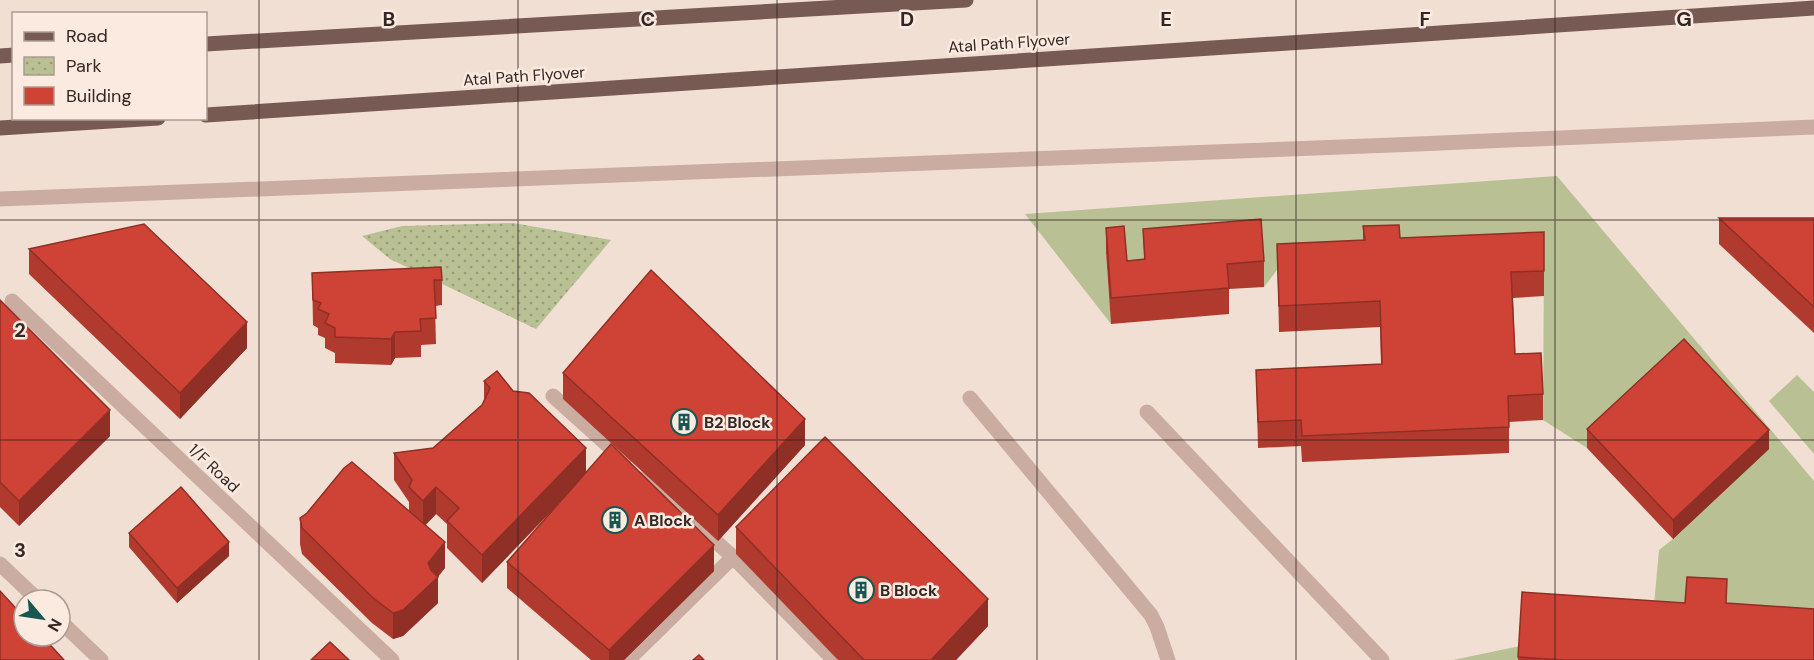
<svg xmlns="http://www.w3.org/2000/svg" width="1814" height="660" font-family="'DM Sans',sans-serif">
<style>
.grass{fill:#b9c194}
.park{fill:url(#park-dots)}
.lines{fill:none;stroke-linecap:round;stroke-linejoin:round}
.minor{stroke:#caada0;stroke-width:15}
.major{stroke:#775a54;stroke-width:15}
.wall{fill:#b13a2e}
.shaded-wall{fill:#902f26}
.building{fill:#ce4336;stroke:#902f26;stroke-width:1.5}
.grid{fill:none;stroke:#332624;stroke-width:1.5;stroke-opacity:0.55}
.labels{text-anchor:middle;dominant-baseline:central;stroke-width:5;stroke-linejoin:round;paint-order:stroke}
.street-label{font-size:16px;fill:#332624;stroke:#faeae0}
.poi-label{font-size:16px;font-weight:bold;fill:#332624;stroke:#faeae0;text-anchor:start}
.grid-label{font-size:20px;text-anchor:middle;font-weight:bold;fill:#332624;stroke:#faeae0;stroke-width:5;stroke-linejoin:round;paint-order:stroke}
</style>
<defs>
<pattern id="park-dots" width="8" height="8" patternUnits="userSpaceOnUse" patternTransform="scale(1.5)"><rect width="8" height="8" fill="#b9c194"/><path d="M2 2h.1M6 6h.1" fill="none" stroke="#979d79" stroke-width="1.8" stroke-linecap="round"/></pattern>
</defs>
<rect width="100%" height="100%" fill="#f2dfd4"/>
<g class="grass">
<path d="M 1557,176 L 1814,481 L 1814,635 L 1652,627 L 1659,550 L 1673,539 L 1768,449 L 1684,358 L 1587,448 L 1543,420 L 1544,257 L 1277,270 L 1264,287 L 1261,246 L 1145,285 L 1106,254 L 1111,324 L 1025,214 Z"/>
<path d="M 1797,375 L 1814,392 L 1814,454 L 1769,401 Z"/>
<path d="M 1520,646 L 1519,660 L 1453,660 Z"/>
</g>
<path class="park" d="M 513,223 L 611,240 L 536,329 L 390,259 L 362,236 L 402,226 Z"/>
<g class="lines">
<g class="minor">
<path d="M 0,199 L 1418,144 L 1814,127"/>
<path d="M 12,301 L 392,660"/>
<path d="M 553,396 L 624,460"/>
<path d="M 970,398 L 1151,615 L 1157,627 L 1168,660"/>
<path d="M 1147,412 L 1382,660"/>
<path d="M 645,478 L 733,557 L 834,660"/>
<path d="M 0,564 L 38,600"/>
<path d="M 60,621 L 101,660"/>
<path d="M 628,660 L 733,557"/>
</g>
<g class="major">
<path d="M 206,44 L 966,0"/>
<path d="M 0,56 L 14,55"/>
<path d="M 206,115 L 1814,8"/>
<path d="M 0,128 L 158,118"/>
</g>
</g>
<g class="wall">
<path d="M 1719,218 L 1814,218 L 1814,333 L 1719,244 Z"/>
<path d="M 1363,226 L 1400,238 L 1544,232 L 1544,296 L 1513,298 L 1515,354 L 1543,394 L 1543,420 L 1509,422 L 1509,453 L 1302,462 L 1301,446 L 1258,448 L 1256,370 L 1381,364 L 1380,327 L 1279,332 L 1277,244 L 1363,240 Z"/>
<path d="M 1106,228 L 1127,261 L 1144,259 L 1143,229 L 1264,261 L 1264,287 L 1229,289 L 1229,314 L 1111,324 L 1106,253 Z"/>
<path d="M 29,249 L 247,348 L 180,419 L 29,274 Z"/>
<path d="M 312,273 L 442,280 L 442,305 L 435,306 L 436,344 L 421,345 L 421,357 L 395,358 L 391,365 L 335,363 L 335,353 L 325,348 L 325,338 L 318,335 L 318,328 L 313,325 Z"/>
<path d="M 0,300 L 110,436 L 19,526 L 0,507 Z"/>
<path d="M 563,373 L 805,445 L 718,541 L 563,399 Z"/>
<path d="M 484,381 L 513,391 L 586,472 L 714,571 L 624,660 L 591,660 L 507,588 L 507,562 L 561,501 L 482,583 L 447,548 L 447,524 L 436,514 L 425,525 L 445,568 L 438,577 L 438,603 L 403,636 L 393,639 L 372,623 L 302,554 L 300,544 L 300,518 L 409,511 L 409,502 L 394,480 L 394,453 L 433,448 L 482,405 L 484,401 Z"/>
<path d="M 1587,429 L 1769,449 L 1673,539 L 1587,448 Z"/>
<path d="M 736,527 L 988,626 L 956,660 L 838,660 L 736,554 Z"/>
<path d="M 129,533 L 229,556 L 177,603 L 129,547 Z"/>
<path d="M 1522,592 L 1685,603 L 1727,603 L 1814,660 L 1518,660 Z"/>
</g>
<g class="shaded-wall">
<path d="M 247,322 L 247,348 L 180,419 L 180,393 Z"/>
<path d="M 395,332 L 395,358 L 391,365 L 391,339 Z"/>
<path d="M 110,410 L 110,436 L 19,526 L 19,501 Z"/>
<path d="M 805,419 L 805,445 L 718,541 L 718,515 Z"/>
<path d="M 1769,430 L 1769,449 L 1673,539 L 1673,520 Z"/>
<path d="M 586,448 L 586,475 L 482,583 L 482,555 Z"/>
<path d="M 436,487 L 436,514 L 423,528 L 423,501 Z"/>
<path d="M 229,542 L 229,556 L 177,603 L 177,588 Z"/>
<path d="M 445,542 L 445,568 L 436,578 L 438,577 L 438,603 L 403,636 L 393,639 L 393,613 L 428,563 Z"/>
<path d="M 714,545 L 714,571 L 624,660 L 609,660 L 609,650 Z"/>
<path d="M 988,599 L 988,626 L 956,660 L 931,660 Z"/>
</g>
<g class="building">
<path d="M 1719,218 L 1814,218 L 1814,307 Z"/>
<path d="M 1261,219 L 1264,261 L 1227,264 L 1229,288 L 1111,298 L 1106,228 L 1124,226 L 1127,261 L 1145,259 L 1143,229 Z"/>
<path d="M 144,224 L 247,322 L 180,393 L 29,249 Z"/>
<path d="M 1399,225 L 1400,238 L 1544,232 L 1544,271 L 1511,272 L 1515,354 L 1541,353 L 1543,394 L 1508,396 L 1509,427 L 1302,436 L 1301,420 L 1258,422 L 1256,370 L 1382,364 L 1380,301 L 1279,306 L 1277,244 L 1365,240 L 1363,226 Z"/>
<path d="M 441,267 L 442,280 L 434,280 L 436,318 L 420,319 L 421,331 L 395,332 L 391,339 L 335,337 L 335,328 L 325,323 L 329,314 L 318,309 L 321,303 L 313,300 L 312,273 Z"/>
<path d="M 651,270 L 805,419 L 718,515 L 563,373 Z"/>
<path d="M 0,300 L 110,410 L 19,501 L 0,482 Z"/>
<path d="M 1684,339 L 1769,430 L 1673,520 L 1587,429 Z"/>
<path d="M 497,371 L 513,391 L 529,393 L 586,448 L 482,555 L 447,521 L 459,508 L 436,487 L 423,501 L 409,487 L 412,480 L 394,453 L 433,448 L 482,405 L 490,388 L 484,381 Z"/>
<path d="M 825,437 L 988,599 L 931,660 L 864,660 L 736,527 Z"/>
<path d="M 611,444 L 714,545 L 609,650 L 507,562 Z"/>
<path d="M 352,462 L 445,542 L 428,563 L 431,570 L 438,577 L 403,610 L 393,613 L 372,597 L 302,528 L 300,518 L 307,513 L 344,468 Z"/>
<path d="M 181,487 L 229,542 L 177,588 L 129,533 Z"/>
<path d="M 1687,577 L 1727,579 L 1726,603 L 1814,609 L 1814,660 L 1564,660 L 1518,657 L 1522,592 L 1685,603 Z"/>
<path d="M 0,591 L 24,617 L 24,636 L 42,636 L 64,660 L 0,660 Z"/>
<path d="M 330,642 L 349,660 L 311,660 Z"/>
<path d="M 699,655 L 704,660 L 693,660 Z"/>
</g>
<path class="grid" d="M 259,0 L 259,660M 518,0 L 518,660M 777,0 L 777,660M 1037,0 L 1037,660M 1296,0 L 1296,660M 1555,0 L 1555,660M 0,220 L 1814,220M 0,440 L 1814,440"/>
<defs>
<symbol id="building-ring" viewBox="-11 -11 22 22"><circle r="9.5" fill="#faeae0" stroke="#175751" stroke-width="1.5"/><path d="M-4-6H4V6H1V3H-1V6H-4ZM-2.5-4.3h1.7v1.8h-1.7ZM.8-4.3h1.7v1.8H.8ZM-2.5-1h1.7V.8h-1.7ZM.8-1h1.7V.8H.8Z" fill="#175751"/></symbol>
</defs>
<g fill-rule="evenodd">
<use href="#building-ring" x="669" y="407" width="30" height="30"/>
<use href="#building-ring" x="600" y="505" width="30" height="30"/>
<use href="#building-ring" x="846" y="575" width="30" height="30"/>
</g>
<g class="labels">
<g class="street-label">
<text transform="translate(1009 43) rotate(-4)">Atal Path Flyover</text>
<text transform="translate(524 76) rotate(-4)">Atal Path Flyover</text>
<text transform="translate(214 468) rotate(43)">1/F Road</text>
</g>
<g class="poi-label">
<text x="704" y="422">B2 Block</text>
<text x="634" y="520">A Block</text>
<text x="880" y="590">B Block</text>
</g>
</g>
<g class="grid-label">
<text x="389" y="26">B</text>
<text x="648" y="26">C</text>
<text x="907" y="26">D</text>
<text x="1166" y="26">E</text>
<text x="1425" y="26">F</text>
<text x="1684" y="26">G</text>
<text x="20" y="337">2</text>
<text x="20" y="557">3</text>
</g>
<rect x="12" y="12" width="195" height="108" fill="#faeae0" stroke="#aa9c95" stroke-width="1.5"/>
<rect x="24" y="32" width="30" height="9" fill="#775a54" stroke="#aa9c95" stroke-width="1.5"/>
<text x="66" y="42" font-size="18" fill="#332624">Road</text>
<rect x="24" y="57" width="30" height="18" fill="url(#park-dots)" stroke="#aa9c95" stroke-width="1.5"/>
<text x="66" y="72" font-size="18" fill="#332624">Park</text>
<rect x="24" y="87" width="30" height="18" fill="#ce4336" stroke="#aa9c95" stroke-width="1.5"/>
<text x="66" y="102" font-size="18" fill="#332624">Building</text>
<g transform="translate(42 618) rotate(119)"><circle r="28" fill="#faeae0" stroke="#aa9c95" stroke-width="1.5"/>
<path d="M0-4.5L10 22L0 15L-10 22Z" fill="#175751"/>
<text y="-9" font-size="16" font-weight="bold" text-anchor="middle" fill="#332624">N</text>
</g>
</svg>
